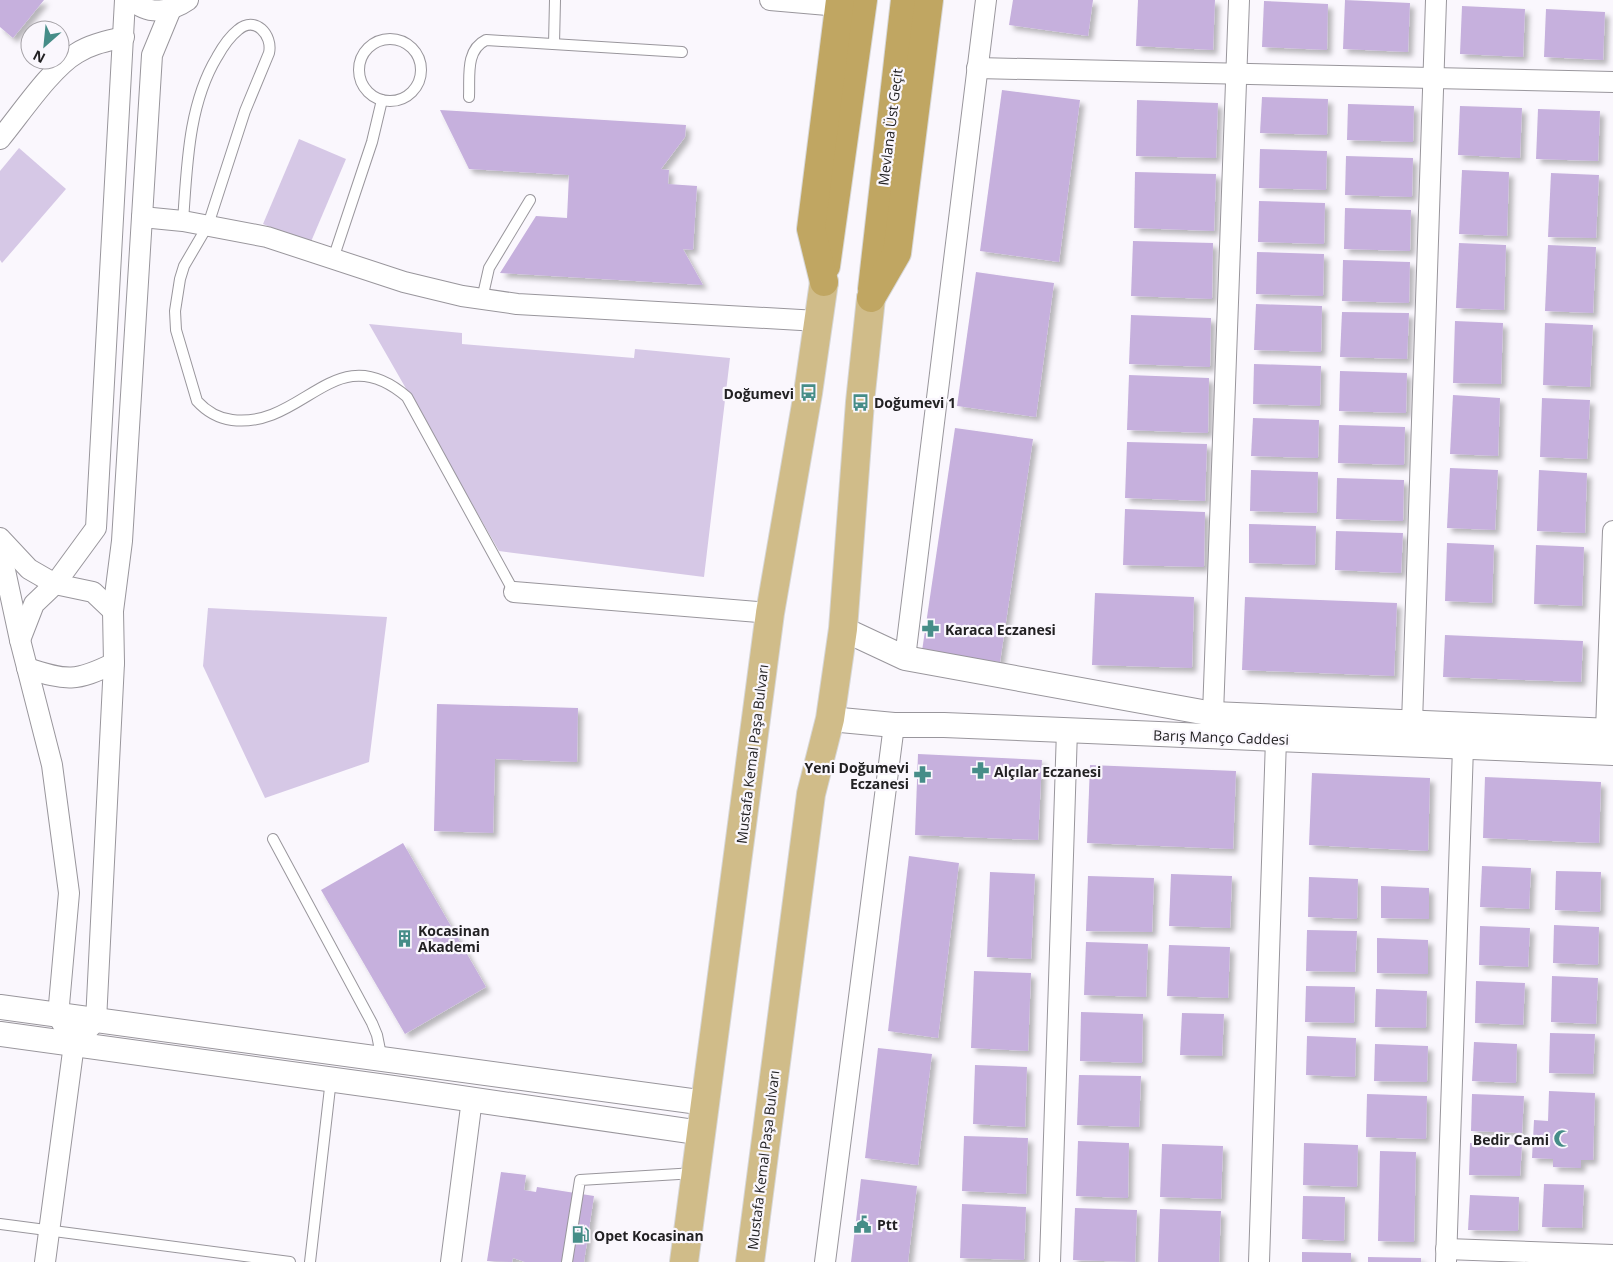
<svg xmlns="http://www.w3.org/2000/svg" width="1613" height="1262" font-family="'Open Sans',sans-serif">
<style>
.green{fill:#d6c8e6}
.building{fill:#c6b0dd;filter:url(#shadow)}
.lines{fill:none;stroke-linecap:round;stroke-linejoin:round}
.service-casing{stroke:#99969c;stroke-width:12}
.minor-casing{stroke:#99969c;stroke-width:22}
.tertiary-casing{stroke:#99969c;stroke-width:26}
.primary-casing{stroke:#d7d7d7;stroke-width:30}
.trunk-casing{stroke:#d7d7d7;stroke-width:30}
.service{stroke:#fff;stroke-width:10}
.minor{stroke:#fff;stroke-width:20}
.tertiary{stroke:#fff;stroke-width:24}
.primary{stroke:#d0bc89;stroke-width:28}
.trunk{stroke:#c0a662;stroke-width:28}
.labels{text-anchor:middle;dominant-baseline:central;stroke-width:4.5;stroke-linejoin:round;paint-order:stroke}
.street-label{font-size:14px;fill:#222123;stroke:#faf7fd}
.poi-label{font-size:14px;font-weight:bold;fill:#222123;stroke:#faf7fd;text-anchor:start}
</style>
<defs>
<filter id="shadow"><feDropShadow dx="4.5" dy="4.5" stdDeviation="2.5" flood-color="#0004"/></filter>
</defs>
<rect width="100%" height="100%" fill="#faf7fd"/>
<g class="green">
<path d="M 299,139 L 346,159 L 310,244 L 263,224 Z"/>
<path d="M 19,148 L 66,189 L 2,263 L 0,260 L 0,171 Z"/>
<path d="M 369,324 L 462,333 L 462,344 L 634,358 L 635,349 L 730,358 L 704,577 L 499,551 Z"/>
<path d="M 208,608 L 387,617 L 369,762 L 265,798 L 203,666 Z"/>
</g>
<g class="building">
<path d="M 0,0 L 44,0 L 13,38 L 0,27 Z"/>
<path d="M 1013,0 L 1093,0 L 1088,36 L 1009,25 Z"/>
<path d="M 1138,0 L 1215,0 L 1213,50 L 1136,46 Z"/>
<path d="M 1345,0 L 1410,3 L 1408,52 L 1343,49 Z"/>
<path d="M 1264,1 L 1328,4 L 1327,50 L 1262,47 Z"/>
<path d="M 1462,6 L 1525,9 L 1523,57 L 1460,54 Z"/>
<path d="M 1546,9 L 1605,12 L 1603,60 L 1544,57 Z"/>
<path d="M 1002,90 L 1080,100 L 1059,262 L 980,251 Z"/>
<path d="M 1262,97 L 1328,99 L 1327,135 L 1260,133 Z"/>
<path d="M 1137,100 L 1218,103 L 1216,158 L 1136,156 Z"/>
<path d="M 1348,104 L 1414,106 L 1413,142 L 1347,140 Z"/>
<path d="M 1460,106 L 1522,108 L 1520,158 L 1458,155 Z"/>
<path d="M 1538,109 L 1600,111 L 1598,161 L 1536,159 Z"/>
<path d="M 440,110 L 686,125 L 685,137 L 661,169 L 669,170 L 668,184 L 697,186 L 693,250 L 683,249 L 703,285 L 500,273 L 536,216 L 567,218 L 569,175 L 469,169 Z"/>
<path d="M 1260,149 L 1327,151 L 1326,190 L 1259,188 Z"/>
<path d="M 1346,156 L 1413,158 L 1412,197 L 1345,195 Z"/>
<path d="M 1462,170 L 1509,172 L 1507,236 L 1459,234 Z"/>
<path d="M 1135,172 L 1216,174 L 1214,231 L 1134,228 Z"/>
<path d="M 1551,173 L 1599,175 L 1596,238 L 1548,237 Z"/>
<path d="M 1259,201 L 1325,203 L 1324,244 L 1258,242 Z"/>
<path d="M 1345,208 L 1411,210 L 1410,251 L 1344,249 Z"/>
<path d="M 1133,241 L 1213,243 L 1212,299 L 1131,296 Z"/>
<path d="M 1459,243 L 1506,245 L 1504,310 L 1456,308 Z"/>
<path d="M 1548,245 L 1596,247 L 1593,313 L 1545,311 Z"/>
<path d="M 1257,252 L 1324,254 L 1323,296 L 1256,294 Z"/>
<path d="M 1343,260 L 1410,262 L 1409,303 L 1342,301 Z"/>
<path d="M 976,272 L 1054,283 L 1036,417 L 957,406 Z"/>
<path d="M 1256,304 L 1322,306 L 1321,352 L 1254,350 Z"/>
<path d="M 1342,312 L 1409,313 L 1407,359 L 1340,357 Z"/>
<path d="M 1131,315 L 1211,318 L 1210,367 L 1129,364 Z"/>
<path d="M 1455,321 L 1503,323 L 1501,384 L 1453,383 Z"/>
<path d="M 1545,323 L 1593,325 L 1590,387 L 1543,385 Z"/>
<path d="M 1254,364 L 1321,366 L 1320,406 L 1253,404 Z"/>
<path d="M 1340,371 L 1407,373 L 1406,413 L 1339,411 Z"/>
<path d="M 1129,375 L 1209,378 L 1208,433 L 1127,430 Z"/>
<path d="M 1453,395 L 1500,398 L 1498,456 L 1450,454 Z"/>
<path d="M 1542,398 L 1590,400 L 1587,459 L 1540,457 Z"/>
<path d="M 1253,418 L 1319,420 L 1318,458 L 1251,456 Z"/>
<path d="M 1339,425 L 1405,427 L 1404,465 L 1338,463 Z"/>
<path d="M 955,428 L 1033,439 L 1000,662 L 922,651 Z"/>
<path d="M 1127,442 L 1207,444 L 1205,501 L 1125,498 Z"/>
<path d="M 1450,468 L 1498,470 L 1495,530 L 1447,528 Z"/>
<path d="M 1251,470 L 1318,472 L 1317,513 L 1250,511 Z"/>
<path d="M 1539,470 L 1587,473 L 1585,533 L 1537,531 Z"/>
<path d="M 1337,478 L 1404,480 L 1403,521 L 1336,519 Z"/>
<path d="M 1125,509 L 1205,512 L 1204,567 L 1123,565 Z"/>
<path d="M 1249,524 L 1316,526 L 1315,565 L 1249,563 Z"/>
<path d="M 1336,531 L 1403,533 L 1401,573 L 1335,570 Z"/>
<path d="M 1447,543 L 1494,545 L 1492,603 L 1445,601 Z"/>
<path d="M 1536,545 L 1584,547 L 1582,606 L 1534,604 Z"/>
<path d="M 1095,593 L 1194,597 L 1192,668 L 1092,665 Z"/>
<path d="M 1245,597 L 1397,603 L 1394,676 L 1242,670 Z"/>
<path d="M 1445,635 L 1583,641 L 1581,682 L 1443,677 Z"/>
<path d="M 437,704 L 578,708 L 577,762 L 495,759 L 493,833 L 434,831 Z"/>
<path d="M 918,754 L 1042,760 L 1038,840 L 915,835 Z"/>
<path d="M 1090,765 L 1236,771 L 1233,849 L 1087,843 Z"/>
<path d="M 1312,773 L 1430,778 L 1428,851 L 1309,845 Z"/>
<path d="M 1485,777 L 1601,782 L 1599,843 L 1483,838 Z"/>
<path d="M 403,843 L 486,987 L 405,1034 L 321,890 Z"/>
<path d="M 909,856 L 959,863 L 938,1038 L 888,1031 Z"/>
<path d="M 1482,866 L 1531,868 L 1529,909 L 1480,907 Z"/>
<path d="M 1556,871 L 1601,872 L 1600,912 L 1555,910 Z"/>
<path d="M 990,872 L 1035,874 L 1031,959 L 987,957 Z"/>
<path d="M 1171,874 L 1232,876 L 1230,928 L 1169,926 Z"/>
<path d="M 1088,876 L 1154,878 L 1152,932 L 1086,931 Z"/>
<path d="M 1309,877 L 1358,879 L 1357,919 L 1308,917 Z"/>
<path d="M 1381,886 L 1429,888 L 1429,919 L 1381,918 Z"/>
<path d="M 1554,925 L 1599,927 L 1598,965 L 1553,963 Z"/>
<path d="M 1480,926 L 1530,928 L 1528,967 L 1479,965 Z"/>
<path d="M 1307,930 L 1357,931 L 1355,972 L 1306,971 Z"/>
<path d="M 1377,938 L 1428,940 L 1428,974 L 1377,973 Z"/>
<path d="M 1086,942 L 1148,944 L 1146,997 L 1084,995 Z"/>
<path d="M 1169,945 L 1230,947 L 1228,998 L 1167,996 Z"/>
<path d="M 974,971 L 1031,973 L 1028,1051 L 971,1048 Z"/>
<path d="M 1552,976 L 1598,978 L 1596,1024 L 1551,1022 Z"/>
<path d="M 1476,981 L 1525,983 L 1523,1025 L 1475,1023 Z"/>
<path d="M 1306,986 L 1355,987 L 1354,1023 L 1305,1022 Z"/>
<path d="M 1376,989 L 1427,991 L 1426,1028 L 1375,1027 Z"/>
<path d="M 1081,1012 L 1143,1014 L 1142,1063 L 1080,1061 Z"/>
<path d="M 1182,1013 L 1224,1014 L 1222,1056 L 1180,1055 Z"/>
<path d="M 1550,1033 L 1595,1034 L 1593,1074 L 1549,1073 Z"/>
<path d="M 1307,1036 L 1356,1038 L 1355,1077 L 1306,1075 Z"/>
<path d="M 1474,1042 L 1517,1044 L 1516,1083 L 1472,1081 Z"/>
<path d="M 1375,1044 L 1428,1046 L 1427,1082 L 1374,1081 Z"/>
<path d="M 878,1048 L 932,1054 L 918,1165 L 865,1158 Z"/>
<path d="M 975,1065 L 1027,1067 L 1025,1127 L 973,1124 Z"/>
<path d="M 1079,1075 L 1141,1076 L 1139,1127 L 1077,1125 Z"/>
<path d="M 1549,1091 L 1595,1093 L 1593,1160 L 1581,1160 L 1581,1168 L 1553,1167 L 1553,1159 L 1532,1158 L 1534,1120 L 1548,1121 Z"/>
<path d="M 1367,1094 L 1427,1096 L 1426,1139 L 1366,1137 Z"/>
<path d="M 1472,1094 L 1524,1096 L 1522,1133 L 1471,1131 Z"/>
<path d="M 964,1136 L 1028,1138 L 1026,1194 L 962,1191 Z"/>
<path d="M 1078,1141 L 1129,1143 L 1128,1198 L 1076,1196 Z"/>
<path d="M 1304,1143 L 1358,1145 L 1357,1187 L 1303,1185 Z"/>
<path d="M 1470,1143 L 1522,1145 L 1520,1176 L 1469,1175 Z"/>
<path d="M 1162,1144 L 1223,1146 L 1221,1199 L 1160,1197 Z"/>
<path d="M 1380,1151 L 1416,1152 L 1414,1242 L 1378,1241 Z"/>
<path d="M 501,1172 L 526,1175 L 524,1190 L 536,1192 L 537,1187 L 594,1196 L 584,1262 L 525,1262 L 513,1258 L 512,1262 L 487,1261 Z"/>
<path d="M 861,1179 L 917,1186 L 908,1262 L 851,1262 Z"/>
<path d="M 1544,1184 L 1584,1185 L 1582,1228 L 1542,1227 Z"/>
<path d="M 1470,1195 L 1519,1197 L 1518,1231 L 1468,1230 Z"/>
<path d="M 1303,1196 L 1345,1197 L 1344,1241 L 1302,1239 Z"/>
<path d="M 962,1204 L 1026,1207 L 1024,1260 L 960,1258 Z"/>
<path d="M 1075,1208 L 1137,1210 L 1135,1262 L 1073,1260 Z"/>
<path d="M 1160,1209 L 1221,1211 L 1219,1262 L 1158,1262 Z"/>
<path d="M 1302,1252 L 1351,1253 L 1351,1262 L 1302,1262 Z"/>
<path d="M 1368,1257 L 1421,1258 L 1421,1262 L 1368,1262 Z"/>
</g>
<g class="lines">
<defs>
<g id="service">
<circle cx="390" cy="70" r="31"/>
<path d="M 554,44 L 555,0"/>
<path d="M 469,97 C 470,77 465,50 486,40 L 682,52"/>
<path d="M 183,221 C 187,167 188,105 217,57 C 222,48 229,37 238,30 C 255,15 273,35 269,53 L 245,111 L 208,225 L 184,266 L 180,279 L 175,311 L 176,330 L 197,401 C 207,412 217,418 232,420 C 304,429 335,335 407,397 L 514,592"/>
<path d="M 333,259 L 372,142 L 382,100"/>
<path d="M 482,299 L 489,268 L 530,200"/>
<path d="M 273,839 L 372,1023 L 377,1035 L 382,1060"/>
<path d="M 0,1224 L 290,1262"/>
<path d="M 310,1262 L 331,1079"/>
<path d="M 567,1262 L 580,1180 L 695,1173"/>
</g>
<g id="minor">
<path d="M 132,0 C 148,16 171,12 188,0"/>
<path d="M 770,0 L 839,6"/>
<path d="M 977,68 L 1613,82"/>
<path d="M 0,139 C 20,115 51,68 77,53 C 91,44 108,41 124,37"/>
<path d="M 142,217 L 183,221 L 267,237 L 404,282 L 462,296 L 517,304 L 818,321"/>
<path d="M 0,538 L 29,569 L 55,584 L 93,592 L 113,611"/>
<path d="M 0,547 L 20,640 L 52,765 L 69,893 L 58,1016 L 74,1044"/>
<path d="M 514,592 L 770,613"/>
<path d="M 20,640 L 34,604 L 55,584 L 96,528 L 125,0"/>
<path d="M 905,658 L 986,0"/>
<path d="M 27,668 C 67,681 76,682 114,663"/>
<path d="M 1213,714 L 1239,0"/>
<path d="M 1412,723 L 1436,0"/>
<path d="M 1606,731 L 1613,531"/>
<path d="M 1446,1249 L 1613,1255"/>
<path d="M 45,1262 L 74,1044 L 96,1021 L 114,663 L 113,611 L 122,541 L 152,55 L 171,9"/>
<path d="M 451,1262 L 472,1099"/>
<path d="M 825,1262 L 894,725"/>
<path d="M 1050,1262 L 1067,730"/>
<path d="M 1259,1262 L 1276,739"/>
<path d="M 1446,1262 L 1463,747"/>
</g>
<g id="tertiary">
<path d="M 843,629 L 905,658 L 1213,714 L 1613,731"/>
<path d="M 830,719 L 894,725 L 944,725 L 1613,753"/>
<path d="M 0,1007 L 706,1103"/>
<path d="M 0,1034 L 393,1088 L 702,1133"/>
</g>
<g id="primary">
<path d="M 684,1262 L 770,613 L 808,393 L 824,282"/>
<path d="M 750,1262 L 811,794 L 830,719 L 843,629 L 860,402 L 871,298"/>
</g>
<g id="trunk">
<path d="M 826,266 L 863,0"/>
<path d="M 824,282 L 811,229 L 840,0"/>
<path d="M 872,289 L 905,0"/>
<path d="M 871,298 L 897,253 L 929,0"/>
</g>
</defs>
<use href="#service" class="service-casing"/>
<use href="#minor" class="minor-casing"/>
<use href="#tertiary" class="tertiary-casing"/>
<use href="#primary" class="primary-casing"/>
<use href="#trunk" class="trunk-casing"/>
<use href="#service" class="service"/>
<use href="#minor" class="minor"/>
<use href="#tertiary" class="tertiary"/>
<use href="#primary" class="primary"/>
<use href="#trunk" class="trunk"/>
</g>
<defs>
<symbol id="bus-bare" viewBox="-9 -9 18 18"><path d="M-5-6H5V4H4V6H2V4H-2V6H-4V4H-5ZM-3.5-4V0h7V-4ZM-3.5 1.2v1.5H-2V1.2ZM2 1.2v1.5H3.5V1.2Z" fill="#468d88" stroke="#faf7fd" stroke-width="2.5" paint-order="stroke"/></symbol>
<symbol id="pharmacy-bare" viewBox="-9 -9 18 18"><path d="M-2-6h4v4h4v4h-4v4h-4v-4h-4v-4h4Z" fill="#468d88" stroke="#faf7fd" stroke-width="2.5" paint-order="stroke"/></symbol>
<symbol id="building-bare" viewBox="-9 -9 18 18"><path d="M-4-6H4V6H1V3H-1V6H-4ZM-2.5-4.3h1.7v1.8h-1.7ZM.8-4.3h1.7v1.8H.8ZM-2.5-1h1.7V.8h-1.7ZM.8-1h1.7V.8H.8Z" fill="#468d88" stroke="#faf7fd" stroke-width="2.5" paint-order="stroke"/></symbol>
<symbol id="mosque-bare" viewBox="-9 -9 18 18"><path d="M3.5-4.9A6 6 0 1 0 3.5 4.9A5 5 0 1 1 3.5-4.9Z" fill="#468d88" stroke="#faf7fd" stroke-width="2.5" paint-order="stroke"/></symbol>
<symbol id="civic-bare" viewBox="-9 -9 18 18"><path d="M-.6-6.5H3V-4.5H.6V-3L4-1V1h2V6H-6V1h2V-1L-.6-3ZM-1.2 2.5V6h2.4V2.5Z" fill="#468d88" stroke="#faf7fd" stroke-width="2.5" paint-order="stroke"/></symbol>
<symbol id="fuel-bare" viewBox="-9 -9 18 18"><path d="M-5.5-6h7V0h2V4h1.3V-2.5L3-4.5l.8-.8L6-3V5H2.5V1h-1V6h-7ZM-4.2-4.7v3.2H.2V-4.7Z" fill="#468d88" stroke="#faf7fd" stroke-width="2.5" paint-order="stroke"/></symbol>
</defs>
<g fill-rule="evenodd">
<use href="#bus-bare" x="796" y="380" width="25" height="25"/>
<use href="#bus-bare" x="848" y="390" width="25" height="25"/>
<use href="#pharmacy-bare" x="918" y="616" width="25" height="25"/>
<use href="#pharmacy-bare" x="968" y="758" width="25" height="25"/>
<use href="#pharmacy-bare" x="910" y="762" width="25" height="25"/>
<use href="#building-bare" x="392" y="926" width="25" height="25"/>
<use href="#mosque-bare" x="1550" y="1126" width="25" height="25"/>
<use href="#civic-bare" x="850" y="1212" width="25" height="25"/>
<use href="#fuel-bare" x="568" y="1222" width="25" height="25"/>
</g>
<g class="labels">
<g class="street-label">
<text transform="translate(890 127) rotate(-83)">Mevlana Üst Geçit</text>
<text transform="translate(1221 737) rotate(2)">Barış Manço Caddesi</text>
<text transform="translate(752 754) rotate(-83)">Mustafa Kemal Paşa Bulvarı</text>
<text transform="translate(763 1160) rotate(-83)">Mustafa Kemal Paşa Bulvarı</text>
</g>
<g class="poi-label">
<text x="794" y="393" text-anchor="end">Doğumevi</text>
<text x="874" y="402">Doğumevi 1</text>
<text x="945" y="629">Karaca Eczanesi</text>
<text x="909" y="767" text-anchor="end">Yeni Doğumevi<tspan x="909" dy="16">Eczanesi</tspan></text>
<text x="994" y="771">Alçılar Eczanesi</text>
<text x="418" y="930">Kocasinan<tspan x="418" dy="16">Akademi</tspan></text>
<text x="1549" y="1139" text-anchor="end">Bedir Cami</text>
<text x="877" y="1224">Ptt</text>
<text x="594" y="1235">Opet Kocasinan</text>
</g>
</g>
<g transform="translate(45 45) rotate(207)"><circle r="24" fill="#faf7fd" stroke="#a4a1a6"/>
<path d="M0-4L9 19L0 12L-9 19Z" fill="#468d88"/>
<text y="-8" font-size="14" font-weight="bold" text-anchor="middle" fill="#222123">N</text>
</g>
</svg>
